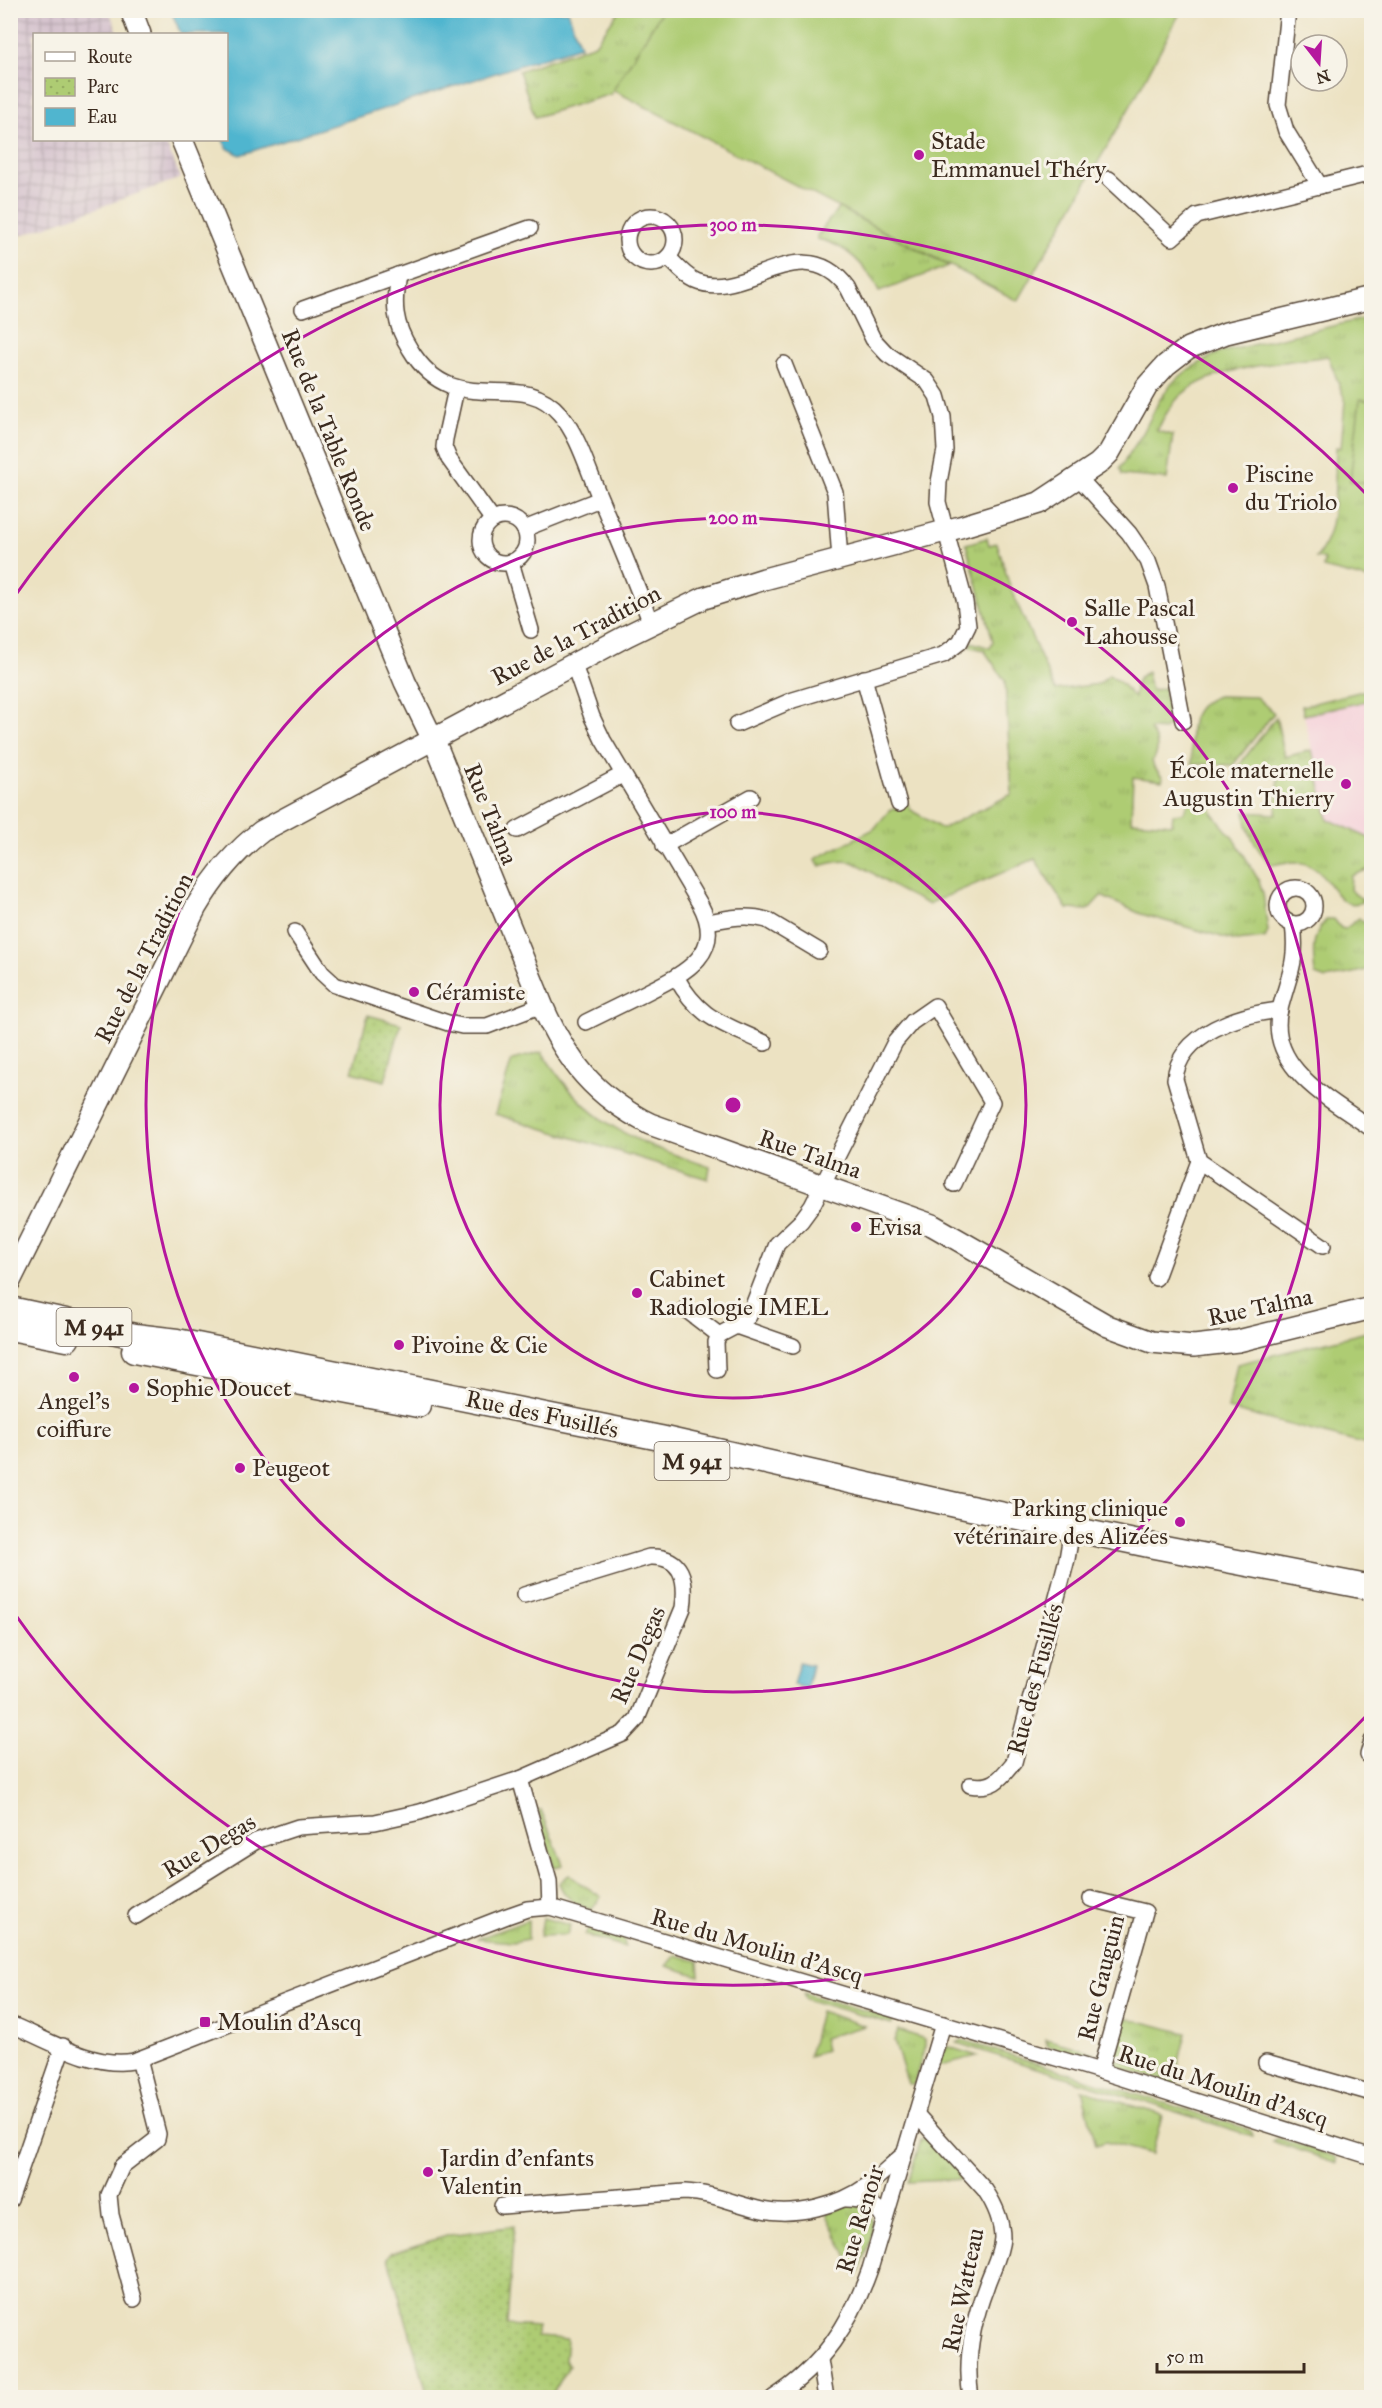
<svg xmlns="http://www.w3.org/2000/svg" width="1382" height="2408" font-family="'IM FELL Great Primer',serif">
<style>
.built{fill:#f5cfd9}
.industrial{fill:url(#industrial-grid)}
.grass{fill:url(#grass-tufts);stroke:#747b48;stroke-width:1.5}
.park{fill:url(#park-dots);stroke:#747b48;stroke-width:1.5}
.garden{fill:#aecc73;stroke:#747b48;stroke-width:1.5}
.water{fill:#50b5cf;stroke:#467076;stroke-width:1.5}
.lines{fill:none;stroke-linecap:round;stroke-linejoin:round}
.street-casing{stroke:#564637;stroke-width:18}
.secondary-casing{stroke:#564637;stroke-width:24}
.primary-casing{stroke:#564637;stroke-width:27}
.street{stroke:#fff;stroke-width:15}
.secondary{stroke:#fff;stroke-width:21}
.primary{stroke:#fff;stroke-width:24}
.ring{fill:none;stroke:#b5179e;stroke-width:3}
.poi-dot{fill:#b5179e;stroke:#f7f3e8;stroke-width:2}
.labels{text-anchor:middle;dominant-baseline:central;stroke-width:6;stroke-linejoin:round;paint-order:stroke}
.shield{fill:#f7f3e8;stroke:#73665b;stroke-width:1.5}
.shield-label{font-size:22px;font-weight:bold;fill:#3b2a1e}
.poi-label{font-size:24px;fill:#3b2a1e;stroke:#f7f3e8;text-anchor:start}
.street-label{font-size:24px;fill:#3b2a1e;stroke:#f7f3e8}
.centre{fill:#b5179e;stroke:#f7f3e8;stroke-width:3}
.ring-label{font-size:18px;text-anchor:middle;font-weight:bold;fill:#b5179e;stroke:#f7f3e8;stroke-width:6;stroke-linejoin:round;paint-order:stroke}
</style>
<defs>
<pattern id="industrial-grid" width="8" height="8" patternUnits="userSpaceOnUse" patternTransform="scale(1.5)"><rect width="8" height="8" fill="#d1bdcb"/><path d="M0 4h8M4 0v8" fill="none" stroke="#ab9aa4"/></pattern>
<pattern id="grass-tufts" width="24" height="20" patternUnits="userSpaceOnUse" patternTransform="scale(1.5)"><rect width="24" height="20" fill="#aecc73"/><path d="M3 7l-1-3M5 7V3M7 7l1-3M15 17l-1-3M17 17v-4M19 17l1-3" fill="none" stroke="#97af63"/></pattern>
<pattern id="park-dots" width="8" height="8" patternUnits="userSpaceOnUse" patternTransform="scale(1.5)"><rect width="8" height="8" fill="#aecc73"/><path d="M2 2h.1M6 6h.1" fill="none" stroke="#97af63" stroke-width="1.8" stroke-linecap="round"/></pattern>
</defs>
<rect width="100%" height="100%" fill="#f7f3e8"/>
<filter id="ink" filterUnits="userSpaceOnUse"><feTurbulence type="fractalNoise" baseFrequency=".0167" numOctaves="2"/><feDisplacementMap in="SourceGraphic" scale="12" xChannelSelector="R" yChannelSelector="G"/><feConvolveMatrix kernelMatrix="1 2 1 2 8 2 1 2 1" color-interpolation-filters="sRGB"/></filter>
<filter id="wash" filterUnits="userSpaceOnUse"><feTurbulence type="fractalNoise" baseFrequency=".008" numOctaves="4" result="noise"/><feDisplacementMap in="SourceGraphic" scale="24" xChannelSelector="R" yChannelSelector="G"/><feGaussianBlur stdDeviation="1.35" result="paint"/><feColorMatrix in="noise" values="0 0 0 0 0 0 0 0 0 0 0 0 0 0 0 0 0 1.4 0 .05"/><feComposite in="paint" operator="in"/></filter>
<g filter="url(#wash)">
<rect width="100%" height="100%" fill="#ece2c2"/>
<path class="built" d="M 1371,700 L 1371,839 L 1328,819 L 1304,715 Z"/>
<path class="industrial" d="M 11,10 L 109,11 L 119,34 L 34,34 L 34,140 L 164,140 L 181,178 L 11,239 Z"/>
<g class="grass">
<path d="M 619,11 L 662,11 L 611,94 L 535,117 L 519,71 L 595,44 Z"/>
<path d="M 838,208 L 839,208 L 949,266 L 879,292 C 867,266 846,244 817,239 L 817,236 Z"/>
<path d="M 1371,317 L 1371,580 L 1323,568 L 1324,559 L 1316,558 C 1339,531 1334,481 1336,447 L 1341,448 L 1345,400 L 1328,356 C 1285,363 1212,365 1179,397 C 1169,407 1163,419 1157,431 L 1173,435 L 1167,479 L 1122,475 L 1120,468 L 1143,433 L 1159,401 L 1171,384 L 1189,369 L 1218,353 Z"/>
<path d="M 987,538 L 989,545 L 997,543 L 1010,587 L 1055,690 L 1099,684 L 1109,675 L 1122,684 L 1134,698 C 1135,685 1134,680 1147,672 L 1151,691 L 1164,688 L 1169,725 L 1163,730 L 1151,729 L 1150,731 C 1158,740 1160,752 1152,761 L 1154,767 L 1163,778 L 1162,781 L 1133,777 L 1131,821 L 1172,824 L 1173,814 L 1183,813 L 1191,799 L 1196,796 L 1208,798 L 1213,814 L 1237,843 L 1259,881 L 1263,893 L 1268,931 L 1265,938 L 1236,941 L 1141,914 L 1101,896 L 1088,910 L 1067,909 L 1035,859 L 928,904 C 915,898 901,892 889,884 C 860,866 856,854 820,866 L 815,859 L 874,829 L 889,811 L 908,804 L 911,810 L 942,829 L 1012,794 L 1005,681 L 984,650 L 970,647 L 971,642 L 990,648 L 993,641 L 966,544 Z"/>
<path d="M 1371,689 L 1371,700 L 1304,715 L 1302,706 Z"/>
<path d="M 1218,696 L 1256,697 L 1274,713 L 1233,765 L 1192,764 C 1191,734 1184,707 1218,696 Z"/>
<path d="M 1276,717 L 1285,757 L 1312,750 L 1328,819 L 1371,839 L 1371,870 L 1369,869 L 1351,876 L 1350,890 L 1364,901 C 1339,913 1333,883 1318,871 C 1304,859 1288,861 1272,865 C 1257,850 1246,833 1245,812 L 1276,814 L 1279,774 L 1240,769 L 1240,764 Z"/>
<path d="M 1359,918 L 1371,927 L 1371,969 L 1326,979 L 1315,975 C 1313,952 1310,937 1327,919 L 1334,919 L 1341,928 L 1345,929 Z"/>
<path d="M 542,1052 C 588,1126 632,1140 710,1167 L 708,1179 L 495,1114 L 512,1060 Z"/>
<path d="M 1371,1331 L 1371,1446 L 1228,1409 L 1237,1364 Z"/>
<path d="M 541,1810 L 563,1865 L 554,1867 L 538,1811 Z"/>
<path d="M 569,1875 L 601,1897 L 591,1910 C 576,1904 565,1899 559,1883 Z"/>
<path d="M 543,1918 L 570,1925 L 567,1935 L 540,1936 Z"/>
<path d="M 528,1920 L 528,1939 L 513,1942 L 477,1939 Z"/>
<path d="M 588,1929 L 624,1939 L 625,1947 L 585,1935 Z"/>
<path d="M 676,1955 L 698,1961 L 699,1976 L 667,1966 Z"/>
<path d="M 803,1993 L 894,2019 L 892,2024 L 805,1999 Z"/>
<path d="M 820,2011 L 865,2026 L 823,2038 L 826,2050 L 809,2056 Z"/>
<path d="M 1123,2017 L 1186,2033 L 1176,2074 L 1117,2055 L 1114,2049 Z"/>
<path d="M 898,2030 L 925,2039 L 925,2046 L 914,2084 L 908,2084 L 894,2041 Z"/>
<path d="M 1046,2039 L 1095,2053 L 1089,2058 L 1047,2046 Z"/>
<path d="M 962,2040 L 1251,2130 L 1253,2136 L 957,2043 Z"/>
<path d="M 946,2046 L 977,2056 L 937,2066 Z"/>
<path d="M 1113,2058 L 1179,2080 L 1174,2084 L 1116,2067 Z"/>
<path d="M 1082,2090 L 1162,2115 L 1152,2154 L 1106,2142 L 1096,2145 Z"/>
<path d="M 925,2138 L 933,2143 L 965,2179 L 908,2182 L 921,2140 Z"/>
<path d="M 1277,2138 L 1336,2157 L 1337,2163 L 1272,2141 Z"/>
<path d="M 848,2205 L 854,2205 L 868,2210 C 880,2228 864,2257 857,2276 L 826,2213 Z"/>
</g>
<g class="park">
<path d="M 368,1015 L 401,1024 L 385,1081 L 352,1072 Z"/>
<path d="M 514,2226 L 507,2325 L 537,2327 L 537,2337 L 567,2339 L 565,2359 L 569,2366 L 551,2397 L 428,2396 L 388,2258 L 391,2253 L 450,2235 Z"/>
</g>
<g class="garden">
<path d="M 662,11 L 662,10 L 1181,11 L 1135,98 L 1018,301 L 613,90 Z"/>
<path d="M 1360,399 L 1371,401 L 1371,483 L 1350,481 Z"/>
</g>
<g class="water">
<path d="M 171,11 L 568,11 L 580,46 L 240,155 L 227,148 L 223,140 L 226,140 L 226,34 L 181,34 Z"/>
<path d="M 799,1662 L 812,1665 L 807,1688 L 793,1685 Z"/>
</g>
</g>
<g filter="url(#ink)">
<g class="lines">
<defs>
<g id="street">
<path d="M 1288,10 L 1278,105 L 1286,131 L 1320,186"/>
<path d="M 1109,179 L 1172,238 L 1197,216 L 1372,173"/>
<circle cx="651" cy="240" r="24"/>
<path d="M 668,257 C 676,265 685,276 696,281 C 744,302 802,226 848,288 L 873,339 L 887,354 L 927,381 L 937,396 L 943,417 L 945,450 L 939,482 L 938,502 L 965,602 L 968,626 L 960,642 L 943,655 L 793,700 L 737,724"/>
<path d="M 398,275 C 393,304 394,324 410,349 C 455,424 519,365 560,414 C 578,435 587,467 598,493 C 616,536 635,579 651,624"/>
<path d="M 303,309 L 530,228"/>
<path d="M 784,364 L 835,492 L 840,559"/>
<path d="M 456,389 L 445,439 L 444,447 L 449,459 L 492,519"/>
<path d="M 1078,477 L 1129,533 L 1148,561 L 1157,586 L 1183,721"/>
<circle cx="504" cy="540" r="23"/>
<path d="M 524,529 L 600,499"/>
<path d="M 511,562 L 531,630"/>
<path d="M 574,665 L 592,717 L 603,740 L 700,904 C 727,954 683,974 645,993 C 625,1003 606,1012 586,1022"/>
<path d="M 864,678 L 899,804"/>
<path d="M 517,830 L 622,775"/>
<path d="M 664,846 L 751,797"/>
<circle cx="1296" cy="906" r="18"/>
<path d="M 708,922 C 728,918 747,914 767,920 L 819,951"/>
<path d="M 1293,924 C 1298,962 1289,974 1280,1009 C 1266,1068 1332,1100 1372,1129"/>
<path d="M 295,932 L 322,973 L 335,985 L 448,1023 L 462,1026 L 487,1026 L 542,1005"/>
<path d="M 676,977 C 700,1020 723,1023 765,1043"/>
<path d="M 1280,1010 C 1241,1014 1179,1033 1175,1079 L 1199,1161 L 1323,1246"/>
<path d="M 1156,1278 L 1199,1161"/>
<path d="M 685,1309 L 719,1335"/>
<path d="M 736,1326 L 793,1346"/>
<path d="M 717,1370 L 716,1342 L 719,1335 L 736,1326 L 749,1316 L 777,1244 L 801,1221 L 812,1206 L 895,1042 L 912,1022 L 935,1006 L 992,1102 L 954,1184"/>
<path d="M 1372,1741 L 1368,1755 L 1372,1756"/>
<path d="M 520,1779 L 549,1881 L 550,1907"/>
<path d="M 970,1785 C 994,1789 1000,1779 1014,1762 L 1067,1559 L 1072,1529"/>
<path d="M 1091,1899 L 1145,1912 L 1100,2071"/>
<path d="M 136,1916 L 256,1841 L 298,1827 L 375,1822 L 420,1812 L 520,1779 L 623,1734 L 637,1719 L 683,1608 C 687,1581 683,1555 649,1557 L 524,1595"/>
<path d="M 10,2024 C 46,2039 94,2069 134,2061 L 507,1916 L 527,1909 L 550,1907 L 1100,2071 L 1372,2157"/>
<path d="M 1266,2063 L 1372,2093"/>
<path d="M 916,2114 L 985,2190 C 995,2205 1002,2220 1002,2238 C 1001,2255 991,2271 986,2287 C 973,2321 965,2361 971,2398"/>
<path d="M 846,2199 C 865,2199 874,2202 884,2219"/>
<path d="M 10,2200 L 63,2046"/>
<path d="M 502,2206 L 685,2192 C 712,2193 735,2204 762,2210 C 796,2217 839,2206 868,2185 C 880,2176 891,2165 903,2155"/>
<path d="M 134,2299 L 111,2215 L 109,2195 L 122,2166 L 157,2139 L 158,2134 L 139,2059"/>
<path d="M 820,2360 L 826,2398"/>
<path d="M 773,2398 C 822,2367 851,2323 870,2269 L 943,2024"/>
</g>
<g id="secondary">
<path d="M 131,10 L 140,34"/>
<path d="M 182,140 L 405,682 L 438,750 L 542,1005 C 566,1061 596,1097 650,1124 L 932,1225 L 1108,1326 L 1152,1342 L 1194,1346 L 1238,1341 L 1372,1308"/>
<path d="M 10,1281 L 196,907 C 214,877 234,852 262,831 L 628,635 L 704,598 L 764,579 L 960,527 L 1039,503 L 1098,464 L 1109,453 L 1147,386 L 1166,365 L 1188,348 L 1226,333 L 1372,298"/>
</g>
<g id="primary">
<path d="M 10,1309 L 135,1336 L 177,1341 L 660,1438 L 956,1505 L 1149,1545 L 1372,1588"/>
<path d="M 10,1328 L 67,1339"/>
<path d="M 134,1351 L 418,1405"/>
</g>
</defs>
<use href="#street" class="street-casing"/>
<use href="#secondary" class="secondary-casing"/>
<use href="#primary" class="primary-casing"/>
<use href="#street" class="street"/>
<use href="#secondary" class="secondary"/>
<use href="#primary" class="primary"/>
</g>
</g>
<g class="ring">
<circle cx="733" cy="1105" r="293"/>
<circle cx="733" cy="1105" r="587"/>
<path d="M1371 1711A880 880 0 0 1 12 1610M12 600A880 880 0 0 1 1371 499"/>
</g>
<g class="poi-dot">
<circle cx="919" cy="155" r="6"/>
<circle cx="1233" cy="488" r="6"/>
<circle cx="1072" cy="622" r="6"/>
<circle cx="1346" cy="784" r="6"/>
<circle cx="414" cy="992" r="6"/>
<circle cx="856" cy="1227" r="6"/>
<circle cx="637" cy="1293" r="6"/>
<circle cx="399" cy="1345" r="6"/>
<circle cx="74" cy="1377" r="6"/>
<circle cx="134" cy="1388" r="6"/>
<circle cx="240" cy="1468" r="6"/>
<circle cx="1180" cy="1522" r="6"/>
<rect x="199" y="2016" width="12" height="12" rx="3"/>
<circle cx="428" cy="2172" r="6"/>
</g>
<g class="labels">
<g class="shield">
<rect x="56.5" y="1308" width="75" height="38" rx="4.5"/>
<rect x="654.5" y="1442" width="75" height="38" rx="4.5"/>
</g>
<g class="shield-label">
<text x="94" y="1327">M 941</text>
<text x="692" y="1461">M 941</text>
</g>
<g class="poi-label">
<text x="931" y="141">Stade<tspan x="931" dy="28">Emmanuel Théry</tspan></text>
<text x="1245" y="474">Piscine<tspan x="1245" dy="28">du Triolo</tspan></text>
<text x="1084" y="608">Salle Pascal<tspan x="1084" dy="28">Lahousse</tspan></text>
<text x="1334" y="770" text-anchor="end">École maternelle<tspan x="1334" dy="28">Augustin Thierry</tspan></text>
<text x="426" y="992">Céramiste</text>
<text x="868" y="1227">Evisa</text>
<text x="649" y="1279">Cabinet<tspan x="649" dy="28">Radiologie IMEL</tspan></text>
<text x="411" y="1345">Pivoine &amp; Cie</text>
<text x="146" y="1388">Sophie Doucet</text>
<text x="74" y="1401" text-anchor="middle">Angel's<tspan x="74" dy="28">coiffure</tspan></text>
<text x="252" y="1468">Peugeot</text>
<text x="1168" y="1508" text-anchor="end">Parking clinique<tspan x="1168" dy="28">vétérinaire des Alizées</tspan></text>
<text x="217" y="2022">Moulin d'Ascq</text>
<text x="440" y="2158">Jardin d'enfants<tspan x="440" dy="28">Valentin</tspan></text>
</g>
<g class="street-label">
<text transform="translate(329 430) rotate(68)">Rue de la Table Ronde</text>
<text transform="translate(576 635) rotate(-28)">Rue de la Tradition</text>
<text transform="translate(491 814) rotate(68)">Rue Talma</text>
<text transform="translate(144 958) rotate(-63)">Rue de la Tradition</text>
<text transform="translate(810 1154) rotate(19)">Rue Talma</text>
<text transform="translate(1260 1307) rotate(-12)">Rue Talma</text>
<text transform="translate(542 1414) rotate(12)">Rue des Fusillés</text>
<text transform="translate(638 1655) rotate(-67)">Rue Degas</text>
<text transform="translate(1035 1679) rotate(-75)">Rue des Fusillés</text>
<text transform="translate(209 1846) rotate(-31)">Rue Degas</text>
<text transform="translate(757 1946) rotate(16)">Rue du Moulin d'Ascq</text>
<text transform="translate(1101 1978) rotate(-76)">Rue Gauguin</text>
<text transform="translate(1223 2086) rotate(18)">Rue du Moulin d'Ascq</text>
<text transform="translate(860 2219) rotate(-73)">Rue Renoir</text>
<text transform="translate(963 2290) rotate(-78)">Rue Watteau</text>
</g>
</g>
<circle cx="733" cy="1105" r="9" class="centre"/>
<g class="ring-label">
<text x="733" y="231">300 m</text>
<text x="733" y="524">200 m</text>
<text x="733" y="818">100 m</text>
</g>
<rect width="1382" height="2408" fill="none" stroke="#f7f3e8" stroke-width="36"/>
<rect x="33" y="33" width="195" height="108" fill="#f7f3e8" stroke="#aca397" stroke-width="1.5"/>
<rect x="45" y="52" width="30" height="9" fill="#ffffff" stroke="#aca397" stroke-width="1.5"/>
<text x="87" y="63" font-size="18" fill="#3b2a1e">Route</text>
<rect x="45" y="78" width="30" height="18" fill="url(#park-dots)" stroke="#aca397" stroke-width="1.5"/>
<text x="87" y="93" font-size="18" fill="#3b2a1e">Parc</text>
<rect x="45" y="108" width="30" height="18" fill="#50b5cf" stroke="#aca397" stroke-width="1.5"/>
<text x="87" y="123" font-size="18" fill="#3b2a1e">Eau</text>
<g transform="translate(1319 63) rotate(163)"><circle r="28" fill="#f7f3e8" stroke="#aca397" stroke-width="1.5"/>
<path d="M0-4.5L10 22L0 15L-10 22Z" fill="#b5179e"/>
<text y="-9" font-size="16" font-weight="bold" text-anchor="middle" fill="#3b2a1e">N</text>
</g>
<path d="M1157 2363v9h147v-9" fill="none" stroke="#3b2a1e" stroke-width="3"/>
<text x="1166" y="2363" font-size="18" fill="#3b2a1e" stroke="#f7f3e8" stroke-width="4.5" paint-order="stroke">50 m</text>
</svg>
